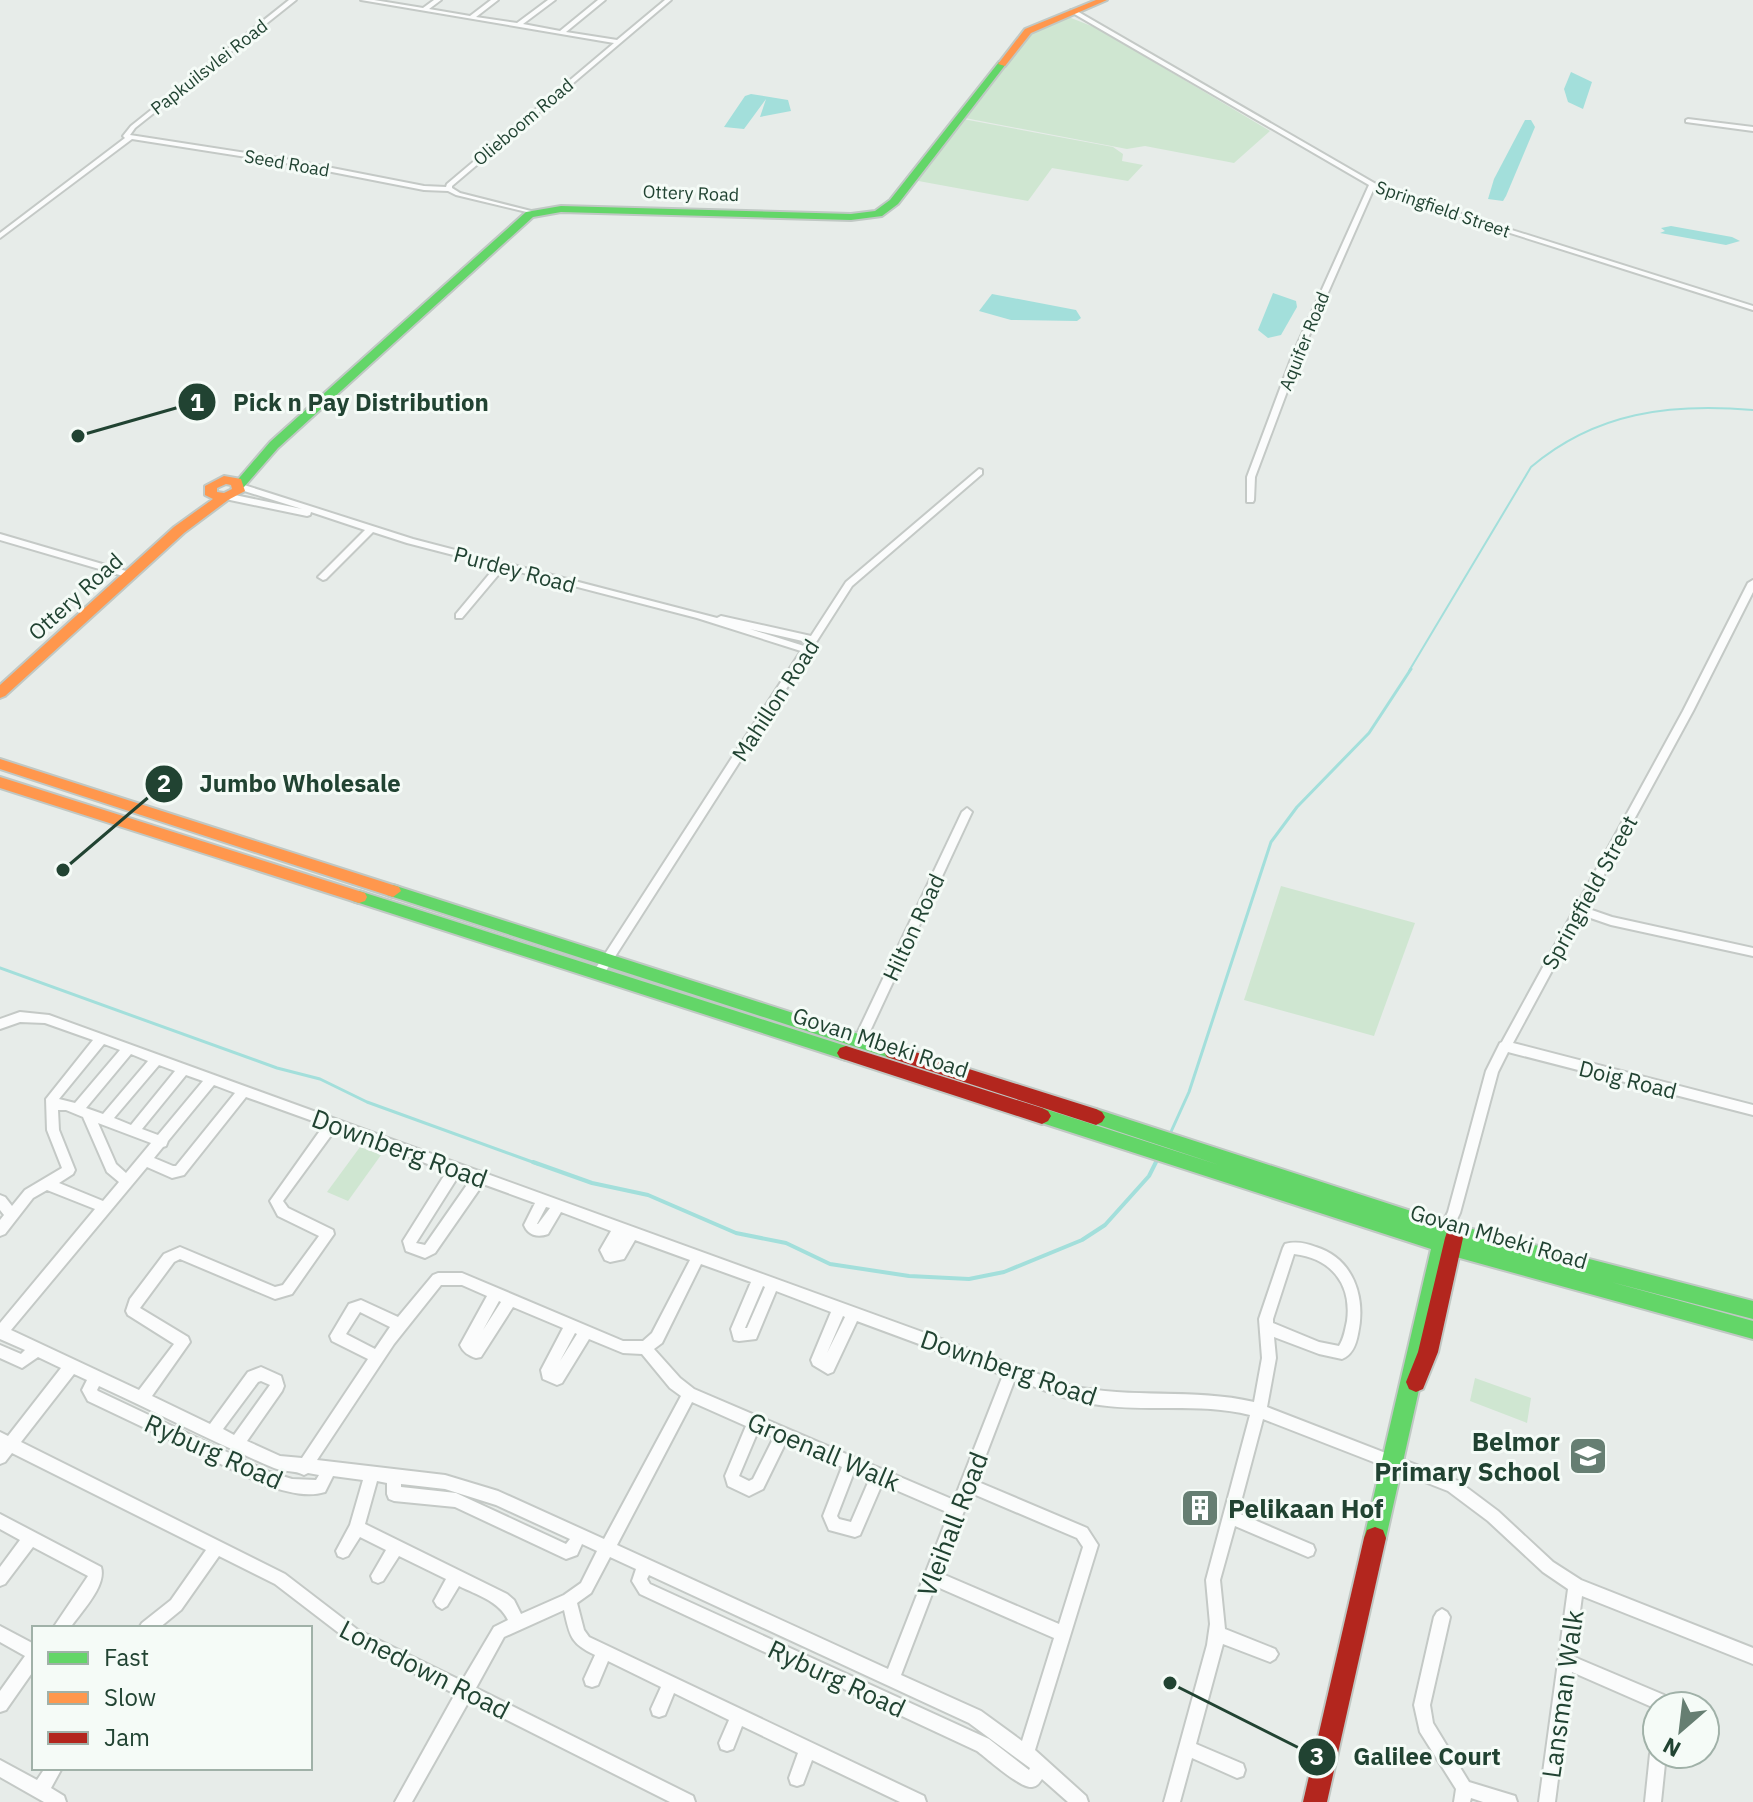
<svg xmlns="http://www.w3.org/2000/svg" width="1753" height="1802" font-family="'IBM Plex Sans',sans-serif">
<style>
.green{fill:#cfe6d1}
.water{fill:#a3dfdb}
.lines{fill:none;stroke-linecap:round;stroke-linejoin:round}
.stream-far2{stroke:#a3dfdb;stroke-width:2}
.stream-far1{stroke:#a3dfdb;stroke-width:3}
.stream{stroke:#a3dfdb;stroke-width:4}
.street-casing{stroke:#c4c9c6;stroke-width:4}
.fast-casing{stroke:#c0c8c4;stroke-width:4}
.slow-casing{stroke:#c0c8c4;stroke-width:4}
.jam-casing{stroke:#c0c8c4;stroke-width:4}
.street{fill:#fbfcfc;fill-rule:evenodd}
.fast{fill:#63d668;fill-rule:evenodd}
.slow{fill:#ff974d;fill-rule:evenodd}
.jam{fill:#b3261e;fill-rule:evenodd}
.labels{text-anchor:middle;dominant-baseline:central;stroke-width:6;stroke-linejoin:round;paint-order:stroke}
.far-street-label{font-size:18px;fill:#214332;stroke:#f5fbf7}
.street-label{font-size:22px;fill:#214332;stroke:#f5fbf7}
.near-street-label{font-size:26px;fill:#214332;stroke:#f5fbf7}
.near-poi-label{font-size:26px;font-weight:bold;fill:#214332;stroke:#f5fbf7;text-anchor:end}
.leader{fill:none;stroke:#214332;stroke-width:3}
.callout-dot{fill:#214332;stroke:#f5fbf7;stroke-width:3}
.mark-label{font-size:24px;text-anchor:middle;font-weight:bold;fill:#fff}
.callout-label{font-size:24px;text-anchor:middle;font-weight:bold;fill:#214332;stroke:#f5fbf7;stroke-width:6;stroke-linejoin:round;paint-order:stroke}
</style>
<rect width="100%" height="100%" fill="#e7ece9"/>
<g class="green">
<path d="M 1066,16 L 1099,29 L 1270,131 L 1234,163 L 1145,146 L 1127,149 L 965,118 L 1028,35 Z"/>
<path d="M 963,119 L 1113,147 L 1123,154 L 1122,161 L 1143,165 L 1128,181 L 1052,168 L 1028,201 L 913,180 Z"/>
<path d="M 1281,886 L 1415,923 L 1374,1036 L 1244,1000 Z"/>
<path d="M 360,1147 L 381,1155 L 348,1201 L 327,1192 Z"/>
<path d="M 1475,1378 L 1531,1398 L 1527,1423 L 1470,1401 Z"/>
</g>
<g class="water">
<path d="M 1571,72 L 1592,82 L 1583,109 L 1568,102 L 1564,89 Z"/>
<path d="M 751,94 L 788,100 L 791,111 L 760,117 L 766,99 L 744,129 L 724,127 L 745,96 Z"/>
<path d="M 1525,120 L 1531,120 L 1535,127 L 1506,196 L 1503,201 L 1488,199 L 1494,179 Z"/>
<path d="M 1671,226 L 1732,237 L 1740,241 L 1726,245 L 1660,233 L 1665,231 L 1661,228 Z"/>
<path d="M 1273,293 L 1296,301 L 1297,307 L 1281,335 L 1268,338 L 1258,330 Z"/>
<path d="M 992,294 L 1076,310 L 1081,318 L 1077,321 L 1011,320 L 979,311 Z"/>
</g>
<g class="lines">
<path class="stream-far2" d="M 1409,671 L 1531,467 C 1596,412 1670,403 1753,410"/>
<g class="stream-far1">
<path d="M 0,968 L 277,1068 L 320,1079 L 367,1102 L 538,1164"/>
<path d="M 1170,1134 L 1189,1092 L 1271,842 L 1297,807 L 1369,733 L 1411,669"/>
<path d="M 1155,1164 L 1157,1159"/>
</g>
<path class="stream" d="M 533,1162 L 592,1183 L 648,1195 L 736,1233 L 786,1243 L 830,1264 L 909,1276 L 969,1279 L 1004,1272 L 1082,1240 L 1105,1225 L 1149,1176 L 1156,1162"/>
<defs>
<g id="street">
<path d="M 289,0 L 296,0 L 135,128 L 130,135 L 291,160 L 424,186 L 446,187 L 447,184 L 614,43 L 361,0 L 374,0 L 423,8 L 434,0 L 441,0 L 429,9 L 470,16 L 491,0 L 498,0 L 476,17 L 517,23 L 548,0 L 555,0 L 523,24 L 560,31 L 598,0 L 605,0 L 566,32 L 617,40 L 665,0 L 671,0 L 452,186 L 452,188 L 460,193 L 535,212 L 535,214 L 456,195 L 448,191 L 424,190 L 291,164 L 132,139 L 0,238 L 0,233 L 125,138 L 123,136 L 131,126 Z"/>
<path d="M 1071,10 L 1075,10 L 1388,191 L 1753,306 L 1753,310 L 1384,193 L 1374,188 L 1301,354 L 1255,477 L 1254,500 L 1253,502 L 1247,502 L 1247,477 L 1293,354 L 1369,185 L 1071,12 Z"/>
<path d="M 1688,119 L 1753,127 L 1753,131 L 1686,122 L 1686,120 Z"/>
<path d="M 979,469 L 982,470 L 982,474 L 852,586 L 602,977 L 594,977 L 592,974 L 594,971 L 801,651 L 697,618 L 504,568 L 462,618 L 456,618 L 456,614 L 496,566 L 407,543 L 373,532 L 326,579 L 323,580 L 318,577 L 365,530 L 311,512 L 310,515 L 307,516 L 230,500 L 226,497 L 230,494 L 302,509 L 238,489 L 237,487 L 241,484 L 413,539 L 717,618 L 721,616 L 811,636 L 846,582 ZM 750,629 L 807,642 L 804,646 Z"/>
<path d="M 0,534 L 133,573 L 135,575 L 130,578 L 0,540 Z"/>
<path d="M 1753,580 L 1753,592 L 1693,711 L 1586,908 L 1612,917 L 1753,948 L 1753,956 L 1611,925 L 1582,915 L 1513,1043 L 1753,1105 L 1753,1115 L 1508,1052 L 1498,1072 L 1460,1213 L 1450,1234 L 1445,1236 L 1440,1234 L 1439,1230 L 1448,1212 L 1486,1071 L 1500,1043 L 1502,1042 L 1683,711 L 1748,583 Z"/>
<path d="M 967,808 L 972,812 L 865,1042 L 863,1045 L 859,1047 L 855,1045 L 853,1042 L 962,812 Z"/>
<path d="M 20,1012 L 49,1015 L 1071,1386 C 1132,1399 1193,1388 1254,1402 L 1262,1358 L 1259,1319 L 1283,1248 L 1285,1244 C 1296,1241 1306,1243 1316,1247 C 1354,1259 1366,1298 1358,1334 C 1356,1345 1352,1355 1342,1359 L 1319,1354 L 1274,1337 L 1276,1358 L 1267,1407 L 1458,1481 L 1498,1511 L 1553,1562 L 1581,1580 L 1753,1648 L 1753,1664 L 1582,1596 L 1574,1657 L 1664,1695 L 1671,1706 L 1657,1706 L 1657,1711 L 1652,1707 L 1572,1672 L 1555,1802 L 1539,1802 L 1568,1589 L 1543,1572 L 1488,1521 L 1448,1491 L 1263,1419 L 1238,1513 L 1313,1545 L 1315,1550 L 1313,1555 L 1308,1557 L 1235,1526 L 1220,1580 L 1225,1629 L 1275,1649 L 1278,1654 L 1275,1659 L 1270,1662 L 1223,1644 L 1196,1744 L 1243,1764 L 1245,1770 L 1243,1776 L 1237,1778 L 1192,1758 L 1180,1802 L 1164,1802 L 1207,1645 L 1210,1624 L 1206,1580 L 1250,1415 C 1198,1402 1146,1413 1093,1404 C 1066,1400 1041,1389 1015,1379 L 976,1481 L 1087,1528 L 1098,1545 L 1035,1750 L 1086,1796 L 1088,1802 L 1068,1802 L 1042,1779 C 1039,1783 1038,1786 1032,1787 C 1021,1789 988,1759 977,1751 L 640,1594 L 632,1581 L 636,1569 L 610,1557 L 591,1593 L 577,1603 L 584,1630 L 589,1637 L 924,1796 L 926,1802 L 900,1802 L 812,1760 L 803,1784 L 797,1786 L 791,1784 L 789,1778 L 798,1753 L 742,1726 L 733,1749 L 727,1751 L 721,1749 L 719,1743 L 729,1720 L 674,1693 L 665,1715 L 659,1717 L 653,1715 L 651,1709 L 661,1687 L 608,1661 L 598,1685 L 592,1687 L 586,1685 L 584,1679 L 595,1655 C 570,1643 570,1636 564,1610 L 504,1637 L 476,1688 L 693,1796 L 695,1802 L 670,1802 L 469,1701 L 412,1802 L 395,1802 L 455,1694 L 348,1640 L 275,1584 L 219,1556 L 181,1610 L 159,1628 L 139,1628 L 142,1623 L 171,1600 L 206,1550 L 12,1453 L 5,1462 L 0,1464 L 0,1432 L 8,1436 L 61,1368 L 38,1357 L 22,1368 L 0,1358 L 0,1345 L 21,1354 L 25,1350 L 0,1339 L 0,1323 L 95,1209 L 47,1190 L 33,1198 L 5,1234 L 0,1236 L 0,1220 L 4,1215 L 0,1210 L 0,1195 L 5,1197 L 12,1206 L 25,1190 L 62,1168 L 47,1130 L 46,1099 L 93,1040 L 45,1023 L 20,1022 L 0,1029 L 0,1019 ZM 104,1044 L 120,1050 L 75,1103 L 59,1099 ZM 131,1054 L 148,1061 L 103,1114 L 86,1108 ZM 159,1065 L 175,1071 L 131,1125 L 114,1118 ZM 186,1075 L 203,1081 L 158,1135 L 142,1129 ZM 214,1085 L 235,1093 L 176,1166 L 173,1166 L 154,1158 L 163,1147 L 166,1146 L 168,1141 ZM 246,1097 L 324,1125 L 270,1201 L 278,1216 L 319,1236 L 283,1285 L 275,1287 L 180,1247 L 164,1254 L 130,1299 L 126,1311 L 128,1315 L 174,1344 L 139,1390 L 11,1330 L 147,1167 L 172,1178 L 184,1175 ZM 58,1110 L 66,1110 L 83,1117 L 107,1172 L 119,1182 L 103,1201 L 59,1183 L 73,1174 L 75,1170 L 59,1130 ZM 98,1123 L 151,1143 L 126,1173 L 116,1164 ZM 335,1130 L 447,1171 L 403,1241 L 406,1251 L 425,1258 L 435,1253 L 483,1184 L 535,1203 L 524,1225 C 528,1235 537,1238 548,1234 L 561,1212 L 611,1231 L 600,1250 L 605,1260 L 610,1262 L 624,1259 L 635,1240 L 690,1260 L 652,1333 L 643,1341 L 623,1341 L 462,1273 L 438,1273 L 433,1275 L 398,1317 L 361,1300 L 349,1304 L 330,1336 L 332,1341 L 368,1359 L 302,1458 L 280,1456 L 247,1441 L 282,1391 L 284,1386 L 281,1376 L 261,1367 L 248,1372 L 210,1424 L 152,1396 L 190,1342 L 188,1337 L 140,1308 L 174,1262 L 180,1259 L 275,1299 L 292,1294 L 334,1234 L 333,1230 L 288,1208 L 283,1201 ZM 459,1175 L 471,1179 L 425,1245 L 416,1243 ZM 546,1207 L 550,1208 L 538,1224 L 537,1224 ZM 1294,1254 C 1331,1258 1352,1284 1347,1321 C 1345,1330 1344,1338 1339,1346 L 1319,1342 L 1273,1323 L 1273,1319 ZM 701,1264 L 751,1282 L 731,1329 L 734,1340 L 739,1341 L 756,1339 L 776,1291 L 831,1312 L 811,1360 L 813,1365 L 828,1374 L 833,1372 L 857,1321 L 1003,1375 L 954,1500 L 694,1389 L 680,1378 L 654,1349 L 662,1343 ZM 441,1285 L 462,1285 L 487,1296 L 460,1345 C 463,1352 469,1356 476,1358 L 481,1357 L 513,1307 L 563,1328 L 541,1370 L 543,1379 L 557,1385 L 562,1383 L 589,1339 L 623,1353 L 642,1354 L 670,1388 L 681,1396 L 604,1539 L 498,1491 L 445,1475 L 317,1460 L 394,1344 ZM 763,1286 L 765,1287 L 747,1328 L 745,1328 ZM 499,1301 L 501,1302 L 483,1330 ZM 360,1312 L 390,1327 L 375,1349 L 346,1334 ZM 843,1316 L 845,1317 L 827,1353 ZM 575,1333 L 577,1334 L 560,1361 ZM 74,1374 L 87,1380 L 82,1390 L 88,1401 L 267,1486 C 286,1491 306,1498 325,1492 L 333,1476 L 363,1480 L 350,1525 L 336,1551 L 338,1556 L 343,1558 L 348,1556 L 360,1537 L 386,1550 L 371,1576 L 373,1581 L 378,1583 L 383,1581 L 399,1556 L 446,1579 L 434,1601 L 437,1606 L 442,1609 L 447,1606 L 459,1586 C 477,1595 499,1601 508,1620 L 494,1627 L 462,1681 L 358,1630 L 285,1574 L 21,1442 ZM 261,1381 L 270,1385 L 234,1435 L 223,1429 L 258,1382 ZM 99,1386 C 158,1413 215,1443 274,1468 C 284,1472 295,1470 304,1475 L 308,1473 L 319,1475 L 316,1480 L 292,1479 L 269,1472 L 98,1391 L 97,1390 ZM 692,1402 L 746,1426 L 725,1476 L 728,1486 L 749,1496 L 763,1489 L 786,1442 L 842,1467 L 823,1516 L 829,1530 L 855,1537 L 860,1535 L 882,1484 L 949,1513 L 888,1669 L 617,1545 ZM 758,1431 L 774,1437 L 753,1479 L 749,1481 L 739,1476 ZM 854,1472 L 870,1478 L 851,1522 L 839,1519 L 837,1516 ZM 377,1481 L 387,1483 L 387,1494 L 389,1499 L 394,1501 L 455,1507 L 566,1559 L 577,1555 L 582,1544 L 597,1551 L 581,1583 L 564,1595 L 521,1614 L 514,1600 L 507,1594 L 365,1524 ZM 401,1484 L 445,1489 L 496,1505 L 570,1539 L 566,1544 L 456,1493 L 401,1487 ZM 971,1493 L 1077,1538 L 1083,1547 L 1059,1624 L 940,1573 ZM 649,1575 L 969,1723 L 1030,1768 L 1029,1770 L 989,1739 L 650,1584 L 647,1579 ZM 935,1586 L 1054,1638 L 1022,1741 L 981,1711 L 901,1675 Z"/>
<path d="M 0,1514 L 101,1567 C 107,1586 81,1612 70,1628 L 53,1628 L 88,1576 L 33,1547 L 5,1584 L 0,1586 L 0,1567 L 20,1540 L 0,1529 Z"/>
<path d="M 1442,1609 L 1447,1612 L 1450,1617 L 1430,1705 L 1433,1723 L 1469,1782 L 1515,1796 L 1517,1802 L 1483,1802 L 1471,1798 L 1470,1802 L 1454,1802 L 1456,1789 L 1420,1732 L 1414,1705 L 1434,1617 L 1437,1612 Z"/>
<path d="M 0,1626 L 34,1644 L 34,1670 L 6,1710 L 0,1712 L 0,1691 L 25,1656 L 0,1642 Z"/>
<path d="M 1657,1746 L 1657,1754 L 1666,1754 L 1661,1802 L 1645,1802 L 1650,1754 L 1652,1748 Z"/>
<path d="M 0,1760 L 37,1780 L 45,1768 L 62,1768 L 51,1788 L 64,1796 L 66,1802 L 44,1802 L 0,1777 Z"/>
</g>
<g id="fast">
<path d="M 999,62 L 1006,64 L 898,204 L 882,216 L 851,220 L 561,212 L 533,217 L 278,448 L 244,487 L 240,488 L 234,484 L 270,442 L 526,212 L 561,206 L 851,214 L 875,211 L 890,200 Z"/>
<path d="M 393,885 L 893,1045 L 899,1047 L 902,1052 L 899,1057 L 893,1059 L 387,895 L 385,891 L 387,887 Z"/>
<path d="M 359,891 L 846,1046 L 852,1048 L 855,1053 L 852,1058 L 846,1060 L 353,901 L 351,897 L 353,893 Z"/>
<path d="M 1042,1108 L 1219,1165 L 1090,1122 L 1087,1117 L 1090,1112 L 1096,1109 L 1445,1222 L 1753,1301 L 1753,1319 L 1611,1282 L 1753,1321 L 1753,1339 L 1449,1255 L 1386,1538 L 1383,1546 L 1375,1549 L 1367,1546 L 1364,1538 L 1431,1249 L 1036,1121 L 1033,1116 L 1036,1111 Z"/>
</g>
<g id="slow">
<path d="M 1096,0 L 1107,0 L 1031,33 L 1005,66 L 998,64 L 1025,29 Z"/>
<path d="M 224,476 L 241,479 L 245,491 L 228,500 L 184,533 L 5,696 L 0,698 L 0,685 L 174,527 L 213,499 L 205,495 L 205,486 ZM 226,484 L 231,485 L 232,489 L 224,493 L 217,492 L 217,488 Z"/>
<path d="M 0,759 L 399,887 L 401,891 L 393,897 L 0,769 Z"/>
<path d="M 0,777 L 365,893 L 367,897 L 365,901 L 359,903 L 0,788 Z"/>
</g>
<g id="jam">
<path d="M 893,1045 L 1096,1109 L 1102,1112 L 1105,1117 L 1102,1122 L 1096,1125 L 887,1057 L 884,1052 L 887,1047 Z"/>
<path d="M 846,1046 L 1042,1108 L 1048,1111 L 1051,1116 L 1048,1121 L 1042,1124 L 840,1058 L 837,1053 L 840,1048 Z"/>
<path d="M 1454,1229 L 1461,1232 L 1463,1238 L 1438,1352 L 1423,1389 L 1416,1392 L 1409,1389 L 1406,1382 L 1418,1352 L 1445,1238 L 1447,1232 Z"/>
<path d="M 1375,1527 L 1383,1530 L 1386,1538 L 1327,1802 L 1303,1802 L 1364,1538 L 1367,1530 Z"/>
</g>
</defs>
<use href="#street" class="street-casing"/>
<use href="#fast" class="fast-casing"/>
<use href="#slow" class="slow-casing"/>
<use href="#jam" class="jam-casing"/>
<use href="#street" class="street"/>
<use href="#fast" class="fast"/>
<use href="#slow" class="slow"/>
<use href="#jam" class="jam"/>
</g>
<defs>
<symbol id="school-square" viewBox="-11 -11 22 22"><rect x="-9" y="-9" width="18" height="18" rx="4" fill="#667e72" stroke="#f5fbf7"/><path d="M0-5L7-2L0 1L-7-2ZM-4 1L0 2.5L4 1V4Q0 6-4 4Z" fill="#fff"/></symbol>
<symbol id="building-square" viewBox="-11 -11 22 22"><rect x="-9" y="-9" width="18" height="18" rx="4" fill="#667e72" stroke="#f5fbf7"/><path d="M-4-6H4V6H1V3H-1V6H-4ZM-2.5-4.3h1.7v1.8h-1.7ZM.8-4.3h1.7v1.8H.8ZM-2.5-1h1.7V.8h-1.7ZM.8-1h1.7V.8H.8Z" fill="#fff"/></symbol>
</defs>
<g fill-rule="evenodd">
<use href="#school-square" x="1566" y="1434" width="44" height="44"/>
<use href="#building-square" x="1178" y="1486" width="44" height="44"/>
</g>
<g class="labels">
<g class="far-street-label">
<text transform="translate(209 67) rotate(-38)">Papkuilsvlei Road</text>
<text transform="translate(523 122) rotate(-40)">Olieboom Road</text>
<text transform="translate(287 163) rotate(10)">Seed Road</text>
<text transform="translate(691 193) rotate(2)">Ottery Road</text>
<text transform="translate(1443 209) rotate(19)">Springfield Street</text>
<text transform="translate(1304 341) rotate(-68)">Aquifer Road</text>
</g>
<g class="street-label">
<text transform="translate(515 569) rotate(15)">Purdey Road</text>
<text transform="translate(75 596) rotate(-42)">Ottery Road</text>
<text transform="translate(775 700) rotate(-57)">Mahillon Road</text>
<text transform="translate(1589 892) rotate(-61)">Springfield Street</text>
<text transform="translate(913 927) rotate(-65)">Hilton Road</text>
<text transform="translate(881 1042) rotate(18)">Govan Mbeki Road</text>
<text transform="translate(1628 1079) rotate(14)">Doig Road</text>
<text transform="translate(1499 1236) rotate(16)">Govan Mbeki Road</text>
</g>
<g class="near-street-label">
<text transform="translate(400 1148) rotate(20)">Downberg Road</text>
<text transform="translate(1009 1367) rotate(19)">Downberg Road</text>
<text transform="translate(214 1451) rotate(24)">Ryburg Road</text>
<text transform="translate(824 1451) rotate(23)">Groenall Walk</text>
<text transform="translate(952 1524) rotate(-69)">Vleihall Road</text>
<text transform="translate(425 1669) rotate(27)">Lonedown Road</text>
<text transform="translate(837 1678) rotate(25)">Ryburg Road</text>
<text transform="translate(1562 1694) rotate(-82)">Lansman Walk</text>
</g>
<g class="near-poi-label">
<text x="1560" y="1441">Belmor<tspan x="1560" dy="30">Primary School</tspan></text>
<text x="1228" y="1508" text-anchor="start">Pelikaan Hof</text>
</g>
</g>
<path class="leader" d="M78 436L197 402M63 870L164 784M1170 1683L1317 1757"/>
<g class="callout-dot">
<circle cx="78" cy="436" r="8"/>
<circle cx="63" cy="870" r="8"/>
<circle cx="1170" cy="1683" r="8"/>
<circle cx="197" cy="402" r="20"/>
<circle cx="164" cy="784" r="20"/>
<circle cx="1317" cy="1757" r="20"/>
</g>
<g class="mark-label">
<text x="197" y="411">1</text>
<text x="164" y="792">2</text>
<text x="1317" y="1765">3</text>
</g>
<g class="callout-label">
<text x="361" y="411">Pick n Pay Distribution</text>
<text x="300" y="792">Jumbo Wholesale</text>
<text x="1427" y="1765">Galilee Court</text>
</g>
<rect x="32" y="1626" width="280" height="144" fill="#f5fbf7" stroke="#a0b1a8" stroke-width="2"/>
<rect x="48" y="1652" width="40" height="12" fill="#63d668" stroke="#a0b1a8" stroke-width="2"/>
<text x="104" y="1666" font-size="24" fill="#214332">Fast</text>
<rect x="48" y="1692" width="40" height="12" fill="#ff974d" stroke="#a0b1a8" stroke-width="2"/>
<text x="104" y="1706" font-size="24" fill="#214332">Slow</text>
<rect x="48" y="1732" width="40" height="12" fill="#b3261e" stroke="#a0b1a8" stroke-width="2"/>
<text x="104" y="1746" font-size="24" fill="#214332">Jam</text>
<g transform="translate(1681 1730) rotate(208)"><circle r="38" fill="#f5fbf7" stroke="#a0b1a8" stroke-width="2"/>
<path d="M0-6L14 30L0 20L-14 30Z" fill="#667e72"/>
<text y="-12" font-size="22" font-weight="bold" text-anchor="middle" fill="#214332">N</text>
</g>
</svg>
